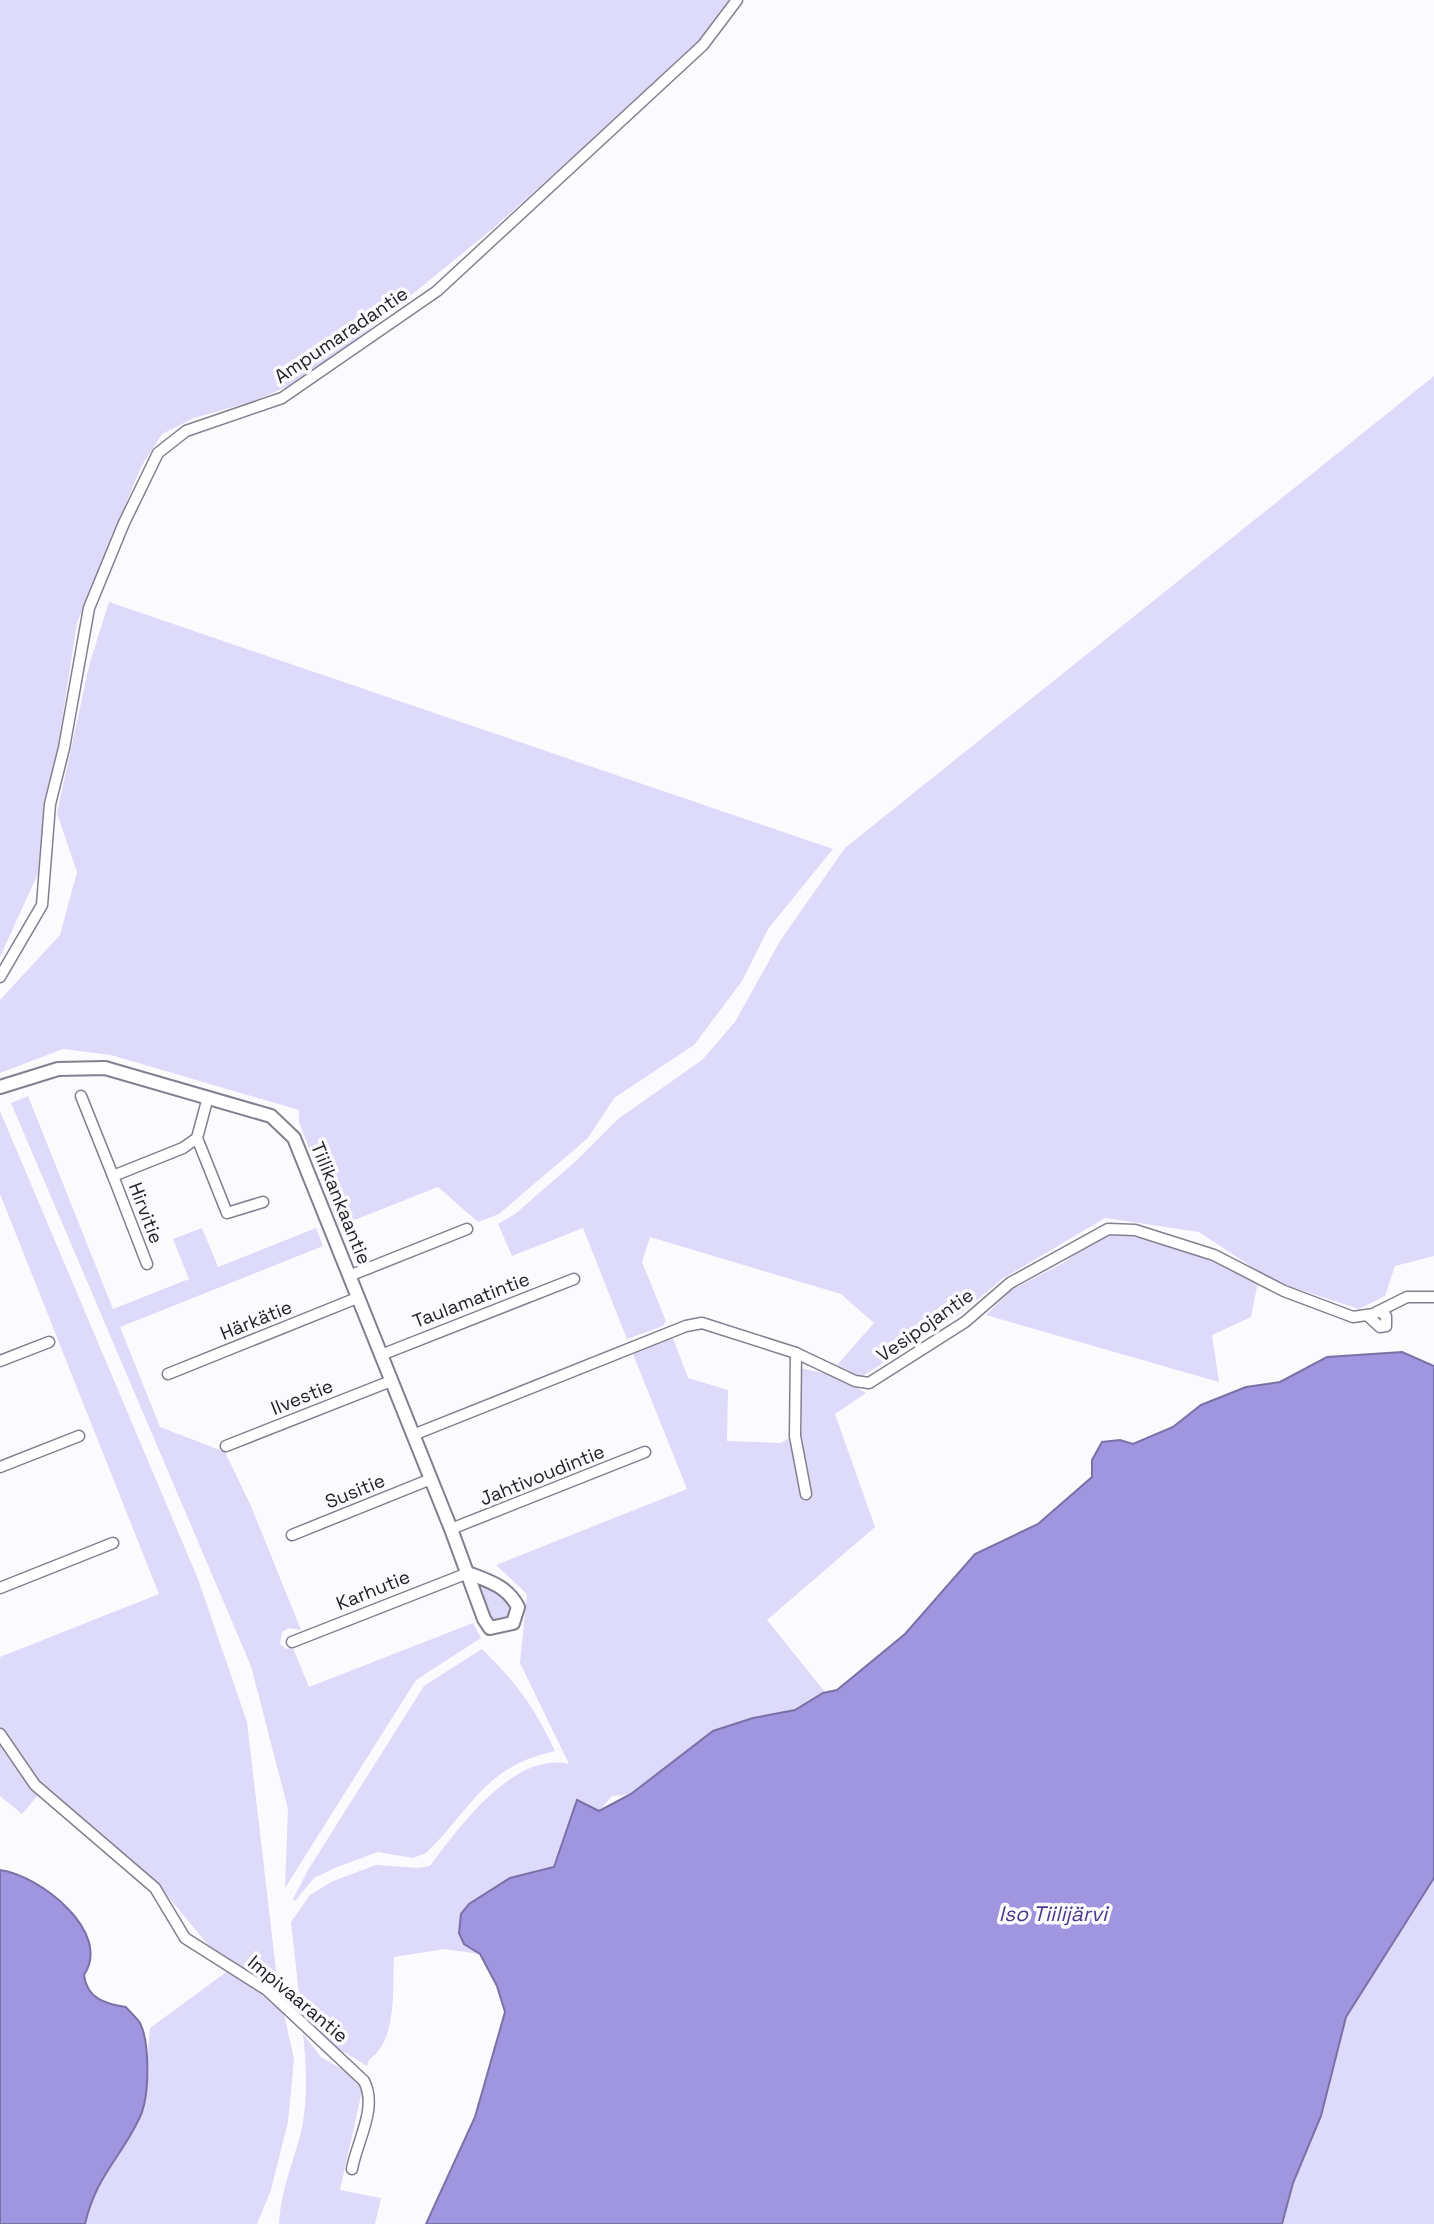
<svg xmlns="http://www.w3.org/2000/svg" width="1434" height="2224" font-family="'Space Grotesk',sans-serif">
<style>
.green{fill:#dddafa}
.water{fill:#a095df;stroke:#7972a7;stroke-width:2}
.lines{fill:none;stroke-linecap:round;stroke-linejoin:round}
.street-casing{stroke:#82808f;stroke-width:13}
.secondary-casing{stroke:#82808f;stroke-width:16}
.street{stroke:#fff;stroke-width:10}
.secondary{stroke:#fff;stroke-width:12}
.labels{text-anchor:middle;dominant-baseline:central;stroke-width:7;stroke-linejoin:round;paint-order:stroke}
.street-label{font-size:19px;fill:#1f1f25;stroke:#fbfbfe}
.water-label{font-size:21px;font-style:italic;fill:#4d388f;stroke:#fbfbfe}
</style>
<rect width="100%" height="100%" fill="#fbfbfe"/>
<g class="green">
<path d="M 0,0 L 732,0 L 688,54 L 490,231 L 367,331 L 298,382 L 254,401 L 194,418 L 162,434 L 141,467 L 77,623 L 57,752 L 44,801 L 41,867 L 0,957 Z"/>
<path d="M 1434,376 L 1434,1256 L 1395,1266 L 1385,1296 L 1359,1309 L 1273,1281 L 1199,1232 L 1105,1218 L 1002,1279 L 964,1311 L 861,1377 L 837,1365 L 874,1323 L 841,1294 L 650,1237 L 642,1262 L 666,1321 L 663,1326 L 627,1339 L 583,1228 L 512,1256 L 498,1224 L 515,1214 L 576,1161 L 618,1119 L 702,1060 L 735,1022 L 780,941 L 845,848 Z"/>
<path d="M 109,602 L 833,849 L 768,929 L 742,981 L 694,1045 L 614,1098 L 588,1138 L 499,1214 L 478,1222 L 438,1187 L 339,1226 L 299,1122 L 299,1110 L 111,1055 L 63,1049 L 0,1073 L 0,1000 L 60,935 L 77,872 L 57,813 L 90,662 Z"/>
<path d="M 28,1096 L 113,1309 L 189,1279 L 173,1239 L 202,1228 L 218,1267 L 316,1228 L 323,1246 L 120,1327 L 160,1427 L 225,1452 L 251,1506 L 301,1630 L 289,1628 L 282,1632 L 280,1644 L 286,1649 L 293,1648 L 309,1687 L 473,1623 L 481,1638 L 416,1680 L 285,1888 L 288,1809 L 251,1666 L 11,1103 Z"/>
<path d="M 0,1111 L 198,1579 L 247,1722 L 278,1987 L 294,2059 L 288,2122 L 271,2190 L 257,2224 L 85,2224 C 96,2176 119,2159 139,2119 C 151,2094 146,2055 150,2028 L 229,1970 L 160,1887 L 44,1788 L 22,1814 L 0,1796 L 0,1657 L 159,1594 L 0,1194 Z"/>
<path d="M 1116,1232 L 1213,1259 L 1258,1282 L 1251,1317 L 1212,1335 L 1219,1382 L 986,1315 L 1011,1290 L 1063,1263 L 1095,1239 Z"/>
<path d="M 673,1338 L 688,1378 L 728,1390 L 727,1441 L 781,1443 L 802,1430 L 800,1368 L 833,1375 L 866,1393 L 835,1414 L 875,1527 L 767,1620 L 825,1692 L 795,1711 L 753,1718 L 713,1731 L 631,1794 L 612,1796 L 599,1811 L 577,1801 L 554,1867 L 510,1878 L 461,1914 C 458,1936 461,1942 480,1954 L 445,1949 L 394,1957 C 392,1990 398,2039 369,2060 L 367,2066 L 326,2041 L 301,2012 L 291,1922 L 310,1895 L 333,1881 L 376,1865 L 418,1868 L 430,1866 C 459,1827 514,1751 569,1764 L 520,1663 L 527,1594 L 496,1565 L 687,1489 L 633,1354 Z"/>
<path d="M 475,1580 L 490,1585 L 512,1604 L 513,1615 L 499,1624 L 492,1619 Z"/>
<path d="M 482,1649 C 516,1682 535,1708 555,1751 C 483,1767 473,1808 426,1853 L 413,1858 L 378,1852 L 337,1867 L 314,1878 L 295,1901 L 293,1899 L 308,1870 L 424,1686 Z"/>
<path d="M 1434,1878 L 1434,2224 L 1282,2224 L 1293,2183 L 1321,2116 L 1346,2017 Z"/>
<path d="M 303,2034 L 321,2057 L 364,2082 L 340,2190 L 381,2198 L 375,2224 L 279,2224 C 281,2186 296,2158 303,2122 C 308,2094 306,2062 303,2034 Z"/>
</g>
<g class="water">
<path d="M 1402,1352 L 1434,1366 L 1434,1878 L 1346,2017 L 1321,2116 L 1293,2183 L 1282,2224 L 426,2224 L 475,2117 L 505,2012 L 497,1986 L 480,1954 L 464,1944 L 459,1933 L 461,1914 L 469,1904 L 510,1878 L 554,1867 L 577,1800 L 599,1811 L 631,1794 L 713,1731 L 753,1718 L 795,1710 L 823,1693 L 837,1690 L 905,1634 L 975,1554 L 1038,1524 L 1092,1477 L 1092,1460 L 1102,1442 L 1120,1440 L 1133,1444 L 1173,1427 L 1201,1405 L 1246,1387 L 1280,1382 L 1327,1357 Z"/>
<path d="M 0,1870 C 39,1875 113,1932 84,1975 C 87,1999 106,2004 126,2007 C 130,2012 137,2018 140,2023 C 150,2043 150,2098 139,2119 C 120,2159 96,2176 85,2224 L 0,2224 Z"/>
</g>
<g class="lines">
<defs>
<g id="street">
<path d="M 0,977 L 42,905 L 50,804 L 64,748 L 89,608 L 124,523 L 158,453 L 186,431 L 282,398 L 437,291 L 703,45 L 737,0"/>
<path d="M 81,1096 L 113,1176"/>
<path d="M 208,1097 L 197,1138 L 227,1213 L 263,1202"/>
<path d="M 147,1264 L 113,1176 L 183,1148 L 197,1138"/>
<path d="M 349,1276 L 467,1229"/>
<path d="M 1368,1316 L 1380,1327 L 1386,1326 L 1386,1316 L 1379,1311"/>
<path d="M 796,1353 L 795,1436 L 806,1494"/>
<path d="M 381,1355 L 574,1279"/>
<path d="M 0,1361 L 49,1342"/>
<path d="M 168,1374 L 357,1298"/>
<path d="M 413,1435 L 686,1326 L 702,1323 L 796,1353 L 855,1381 L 869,1383 L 965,1322 L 1010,1283 L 1108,1229 L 1135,1230 L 1214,1255 L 1284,1291 L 1353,1317 L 1373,1314 L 1407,1297 L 1434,1297"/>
<path d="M 226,1446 L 391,1381"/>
<path d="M 0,1467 L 79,1436"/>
<path d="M 451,1529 L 645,1452"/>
<path d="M 292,1535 L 431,1479"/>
<path d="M 0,1588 L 113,1543"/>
<path d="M 292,1642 L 468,1573"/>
<path d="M 0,1734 L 35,1785 L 155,1888 L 185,1938 L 267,1990 L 364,2081 C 378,2108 357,2141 352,2169"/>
</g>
<path id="secondary" d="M 0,1087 L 58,1069 L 105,1068 L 271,1116 L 294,1138 L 451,1529 L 484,1619 L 490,1628 L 513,1623 L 518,1607 C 507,1586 489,1581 468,1573"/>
</defs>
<use href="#street" class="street-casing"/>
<use href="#secondary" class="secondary-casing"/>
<use href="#street" class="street"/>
<use href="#secondary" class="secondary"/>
</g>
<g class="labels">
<g class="street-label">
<text transform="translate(341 335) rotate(-34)">Ampumaradantie</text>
<text transform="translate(341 1203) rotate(68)">Tiilikankaantie</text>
<text transform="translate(146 1213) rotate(69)">Hirvitie</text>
<text transform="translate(471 1300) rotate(-21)">Taulamatintie</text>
<text transform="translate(256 1320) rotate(-22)">Härkätie</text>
<text transform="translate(925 1325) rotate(-35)">Vesipojantie</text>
<text transform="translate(302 1397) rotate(-22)">Ilvestie</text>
<text transform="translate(542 1475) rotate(-22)">Jahtivoudintie</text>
<text transform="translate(355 1491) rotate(-22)">Susitie</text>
<text transform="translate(373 1590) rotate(-22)">Karhutie</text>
<text transform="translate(298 1999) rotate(40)">Impivaarantie</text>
</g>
<g class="water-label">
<text x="1053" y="1913">Iso Tiilijärvi</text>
</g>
</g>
</svg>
